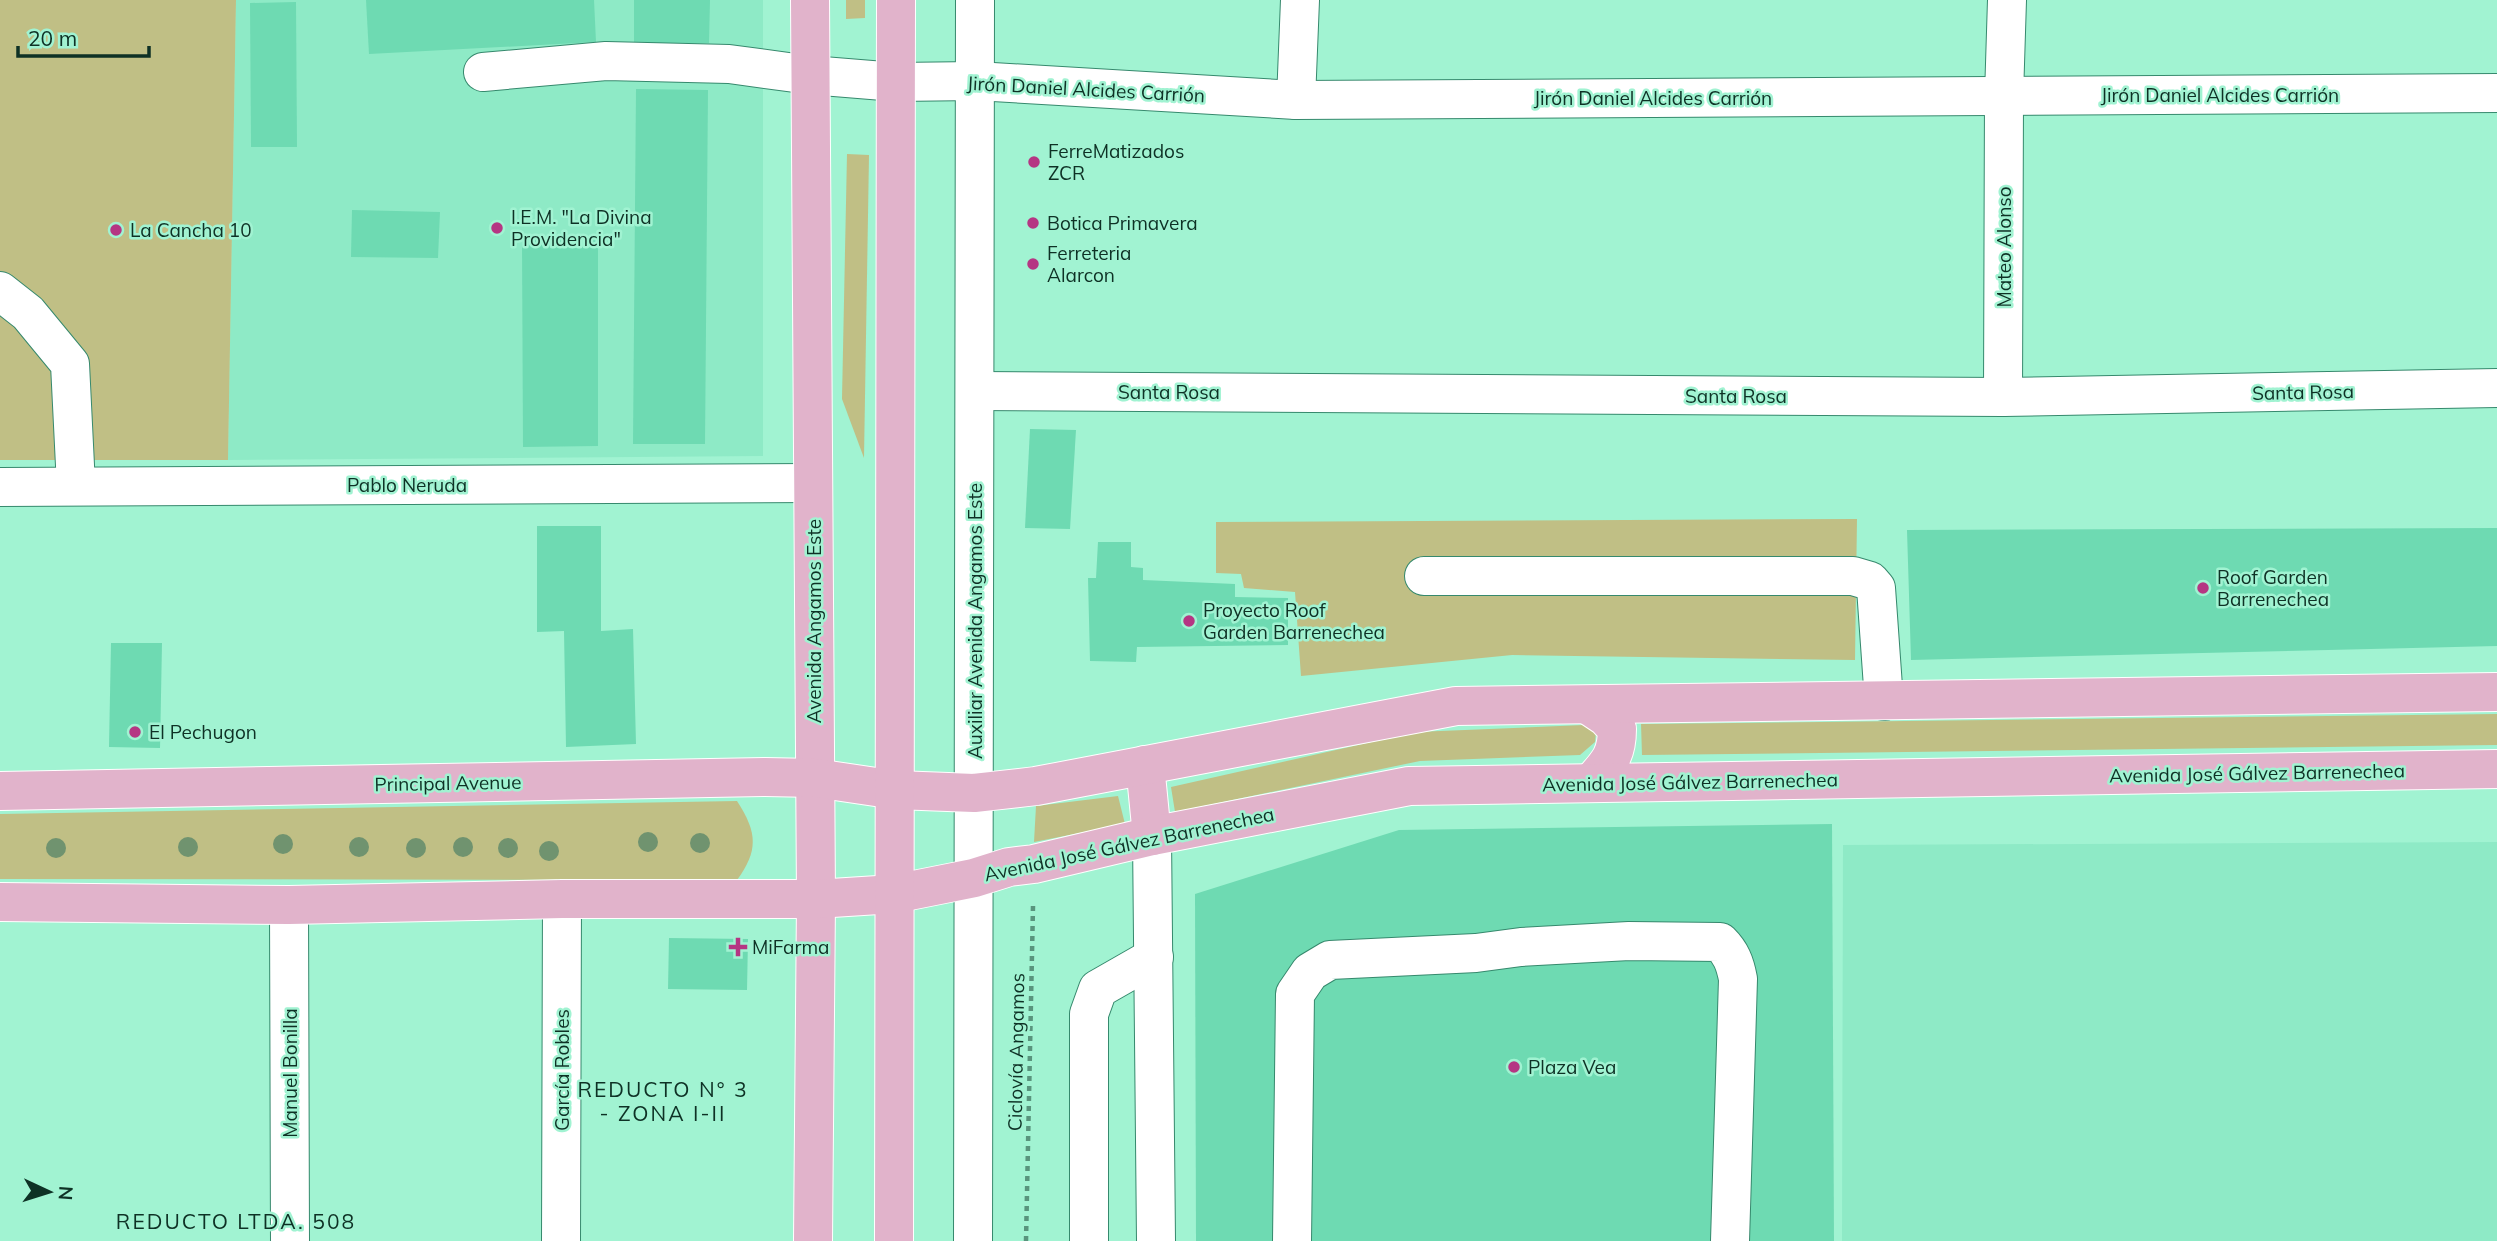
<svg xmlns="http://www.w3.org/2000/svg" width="2497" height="1241" font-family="Mulish,sans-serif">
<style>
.built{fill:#8eeac6}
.green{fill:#c0bf85}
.building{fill:#6edab2}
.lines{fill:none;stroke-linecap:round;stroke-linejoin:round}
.minor-casing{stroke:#36896d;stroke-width:40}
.major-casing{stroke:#fff;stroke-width:40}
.path{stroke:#59947d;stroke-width:4.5;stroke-dasharray:5 5;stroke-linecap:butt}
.minor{stroke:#fff;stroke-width:38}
.major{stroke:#e1b3cb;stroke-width:38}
.tree{fill:#70936f}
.poi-dot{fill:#b53683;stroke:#a1f3d2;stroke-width:2.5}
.labels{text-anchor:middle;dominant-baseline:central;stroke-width:5;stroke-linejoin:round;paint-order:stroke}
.street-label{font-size:19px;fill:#0e3125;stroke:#a1f3d2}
.poi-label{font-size:19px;fill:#0e3125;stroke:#a1f3d2;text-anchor:start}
.neighbourhood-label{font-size:21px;letter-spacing:2px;fill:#0e3125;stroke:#a1f3d2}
</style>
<rect width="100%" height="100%" fill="#a1f3d2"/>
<g class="built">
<path d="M 236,0 L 763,0 L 763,456 L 228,460 Z"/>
<path d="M 2497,842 L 2497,1241 L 1842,1241 L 1843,845 Z"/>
</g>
<g class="green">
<path d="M 0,0 L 236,0 L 228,460 L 0,460 Z"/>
<path d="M 846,0 L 865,0 L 865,18 L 846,19 Z"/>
<path d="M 847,154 L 869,155 L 864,458 L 842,399 Z"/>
<path d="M 1857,519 L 1855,660 L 1512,655 L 1301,676 L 1295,592 L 1244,588 L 1241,574 L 1216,573 L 1216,522 Z"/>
<path d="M 2497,714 L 2497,745 L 1642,755 L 1641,724 Z"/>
<path d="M 1584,725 L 1596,731 L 1595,742 L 1580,755 L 1420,761 L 1175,812 L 1171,787 L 1416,732 Z"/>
<path d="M 1118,796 L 1125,824 L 1034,842 L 1036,806 Z"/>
<path d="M 737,801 C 757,832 759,850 737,880 L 0,879 L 0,814 Z"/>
</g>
<g class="building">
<path d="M 366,0 L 594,0 L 596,42 L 369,54 Z"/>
<path d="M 634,0 L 710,0 L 709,43 L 634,43 Z"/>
<path d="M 296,2 L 297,147 L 251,147 L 250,3 Z"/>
<path d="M 636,89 L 708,90 L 705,444 L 633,444 Z"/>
<path d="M 352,210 L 440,212 L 438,258 L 351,257 Z"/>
<path d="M 522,239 L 598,239 L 598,446 L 523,447 Z"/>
<path d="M 1030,429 L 1076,430 L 1070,529 L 1025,528 Z"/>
<path d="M 537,526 L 601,526 L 601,631 L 633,629 L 636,744 L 566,747 L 564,631 L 537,632 Z"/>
<path d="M 2497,528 L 2497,646 L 1911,660 L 1907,530 Z"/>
<path d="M 1098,542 L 1131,542 L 1131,567 L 1143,568 L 1143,580 L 1235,584 L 1235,597 L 1288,598 L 1288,645 L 1137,647 L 1136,662 L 1090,661 L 1088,578 L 1096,578 Z"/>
<path d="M 111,643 L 162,643 L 160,748 L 109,747 Z"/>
<path d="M 1832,824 L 1834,1241 L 1196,1241 L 1195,894 L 1399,830 Z"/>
<path d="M 669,938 L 748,939 L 747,990 L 668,989 Z"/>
</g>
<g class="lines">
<defs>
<g id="minor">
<path d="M 483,72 L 606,61 L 729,64 L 810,75 L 896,82 L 976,81 L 1296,100 L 2497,93"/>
<path d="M 1296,100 L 1300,0"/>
<path d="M 0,291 L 28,313 L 70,364 L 76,486"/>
<path d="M 975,391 L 2003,397 L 2497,388"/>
<path d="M 2003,397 L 2004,96 L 2007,0"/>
<path d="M 0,487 L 813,483"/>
<path d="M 1424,576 L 1853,576 L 1870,581 L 1876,588 L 1884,701"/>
<path d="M 1152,836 L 1156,1241"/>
<path d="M 289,905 L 290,1241"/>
<path d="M 561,1241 L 562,899"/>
<path d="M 973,1241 L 975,0"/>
<path d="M 1089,1241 L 1089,1014 L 1098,989 L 1154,957"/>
<path d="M 1292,1241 L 1295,994 L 1310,972 L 1330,960 L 1476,953 L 1521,947 L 1629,941 L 1720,942 C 1731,953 1735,963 1738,979 L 1730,1241"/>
</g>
<g id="major">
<path d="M 810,0 L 816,899 L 813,1241"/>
<path d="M 1588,705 L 1606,717 L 1617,729 C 1617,755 1609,763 1592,782"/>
<path d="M 1145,765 L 1152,836"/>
<path d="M 0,791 L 765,777 L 815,778 L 896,790 L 974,793 L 1036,786 L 1456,706 L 2497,692"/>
<path d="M 0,902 L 289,905 L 562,899 L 816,899 L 894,894 L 974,878 L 1009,867 L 1034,864 L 1152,836 L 1409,786 L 2497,769"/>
<path d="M 894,1241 L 896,0"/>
</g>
</defs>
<use href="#minor" class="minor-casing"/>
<use href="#major" class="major-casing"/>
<path class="path" d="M 1026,1241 L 1033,906"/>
<use href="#minor" class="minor"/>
<use href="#major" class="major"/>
</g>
<g class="tree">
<circle cx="648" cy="842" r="10"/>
<circle cx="700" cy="843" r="10"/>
<circle cx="283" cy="844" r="10"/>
<circle cx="188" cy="847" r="10"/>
<circle cx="359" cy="847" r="10"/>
<circle cx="463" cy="847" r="10"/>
<circle cx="56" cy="848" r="10"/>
<circle cx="416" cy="848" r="10"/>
<circle cx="508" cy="848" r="10"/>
<circle cx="549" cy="851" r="10"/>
</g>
<g class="poi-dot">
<circle cx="1034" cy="162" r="7"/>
<circle cx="1033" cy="223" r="7"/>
<circle cx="497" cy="228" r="7"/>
<circle cx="116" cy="230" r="7"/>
<circle cx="1033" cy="264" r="7"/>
<circle cx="2203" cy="588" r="7"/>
<circle cx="1189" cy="621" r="7"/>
<circle cx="135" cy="732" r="7"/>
<path d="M734.5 936.5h7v7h7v7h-7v7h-7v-7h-7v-7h7z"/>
<circle cx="1514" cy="1067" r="7"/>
</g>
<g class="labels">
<g class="street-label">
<text transform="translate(1086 89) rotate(3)">Jirón Daniel Alcides Carrión</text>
<text x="2220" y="95">Jirón Daniel Alcides Carrión</text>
<text x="1653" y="98">Jirón Daniel Alcides Carrión</text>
<text transform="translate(2004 247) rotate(-90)">Mateo Alonso</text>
<text x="1169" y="392">Santa Rosa</text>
<text transform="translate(2303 392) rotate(-1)">Santa Rosa</text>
<text x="1736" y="396">Santa Rosa</text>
<text x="407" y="485">Pablo Neruda</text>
<text transform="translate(814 621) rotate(-90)">Avenida Angamos Este</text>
<text transform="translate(975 621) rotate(-90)">Auxiliar Avenida Angamos Este</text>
<text transform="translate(2257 773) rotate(-1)">Avenida José Gálvez Barrenechea</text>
<text transform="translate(1690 782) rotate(-1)">Avenida José Gálvez Barrenechea</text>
<text transform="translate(448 783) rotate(-1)">Principal Avenue</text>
<text transform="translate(1129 844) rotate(-12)">Avenida José Gálvez Barrenechea</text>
<text transform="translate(1016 1052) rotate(-89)">Ciclovía Angamos</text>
<text transform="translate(562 1070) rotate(-90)">García Robles</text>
<text transform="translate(290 1073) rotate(-90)">Manuel Bonilla</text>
</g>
<g class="poi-label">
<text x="1048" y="151">FerreMatizados<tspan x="1048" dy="22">ZCR</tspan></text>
<text x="511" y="217">I.E.M. "La Divina<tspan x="511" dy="22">Providencia"</tspan></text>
<text x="1047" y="223">Botica Primavera</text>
<text x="130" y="230">La Cancha 10</text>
<text x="1047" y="253">Ferreteria<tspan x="1047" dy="22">Alarcon</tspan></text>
<text x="2217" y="577">Roof Garden<tspan x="2217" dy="22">Barrenechea</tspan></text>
<text x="1203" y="610">Proyecto Roof<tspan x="1203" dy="22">Garden Barrenechea</tspan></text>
<text x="149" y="732">El Pechugon</text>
<text x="752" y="947">MiFarma</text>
<text x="1528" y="1067">Plaza Vea</text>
</g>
<g class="neighbourhood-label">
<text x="663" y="1089">REDUCTO N° 3<tspan x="663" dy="24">- ZONA I-II</tspan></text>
<text x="236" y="1221">REDUCTO LTDA. 508</text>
</g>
</g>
<g transform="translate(49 1192) rotate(94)" stroke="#a1f3d2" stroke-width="5" paint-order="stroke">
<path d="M0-5L12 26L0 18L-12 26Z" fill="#0e3125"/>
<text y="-10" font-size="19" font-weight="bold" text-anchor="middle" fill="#0e3125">N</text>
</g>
<path d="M18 46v10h131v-10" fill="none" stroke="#0e3125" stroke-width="3.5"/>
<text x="28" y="46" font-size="21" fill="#0e3125" stroke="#a1f3d2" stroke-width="5" paint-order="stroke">20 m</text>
</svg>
